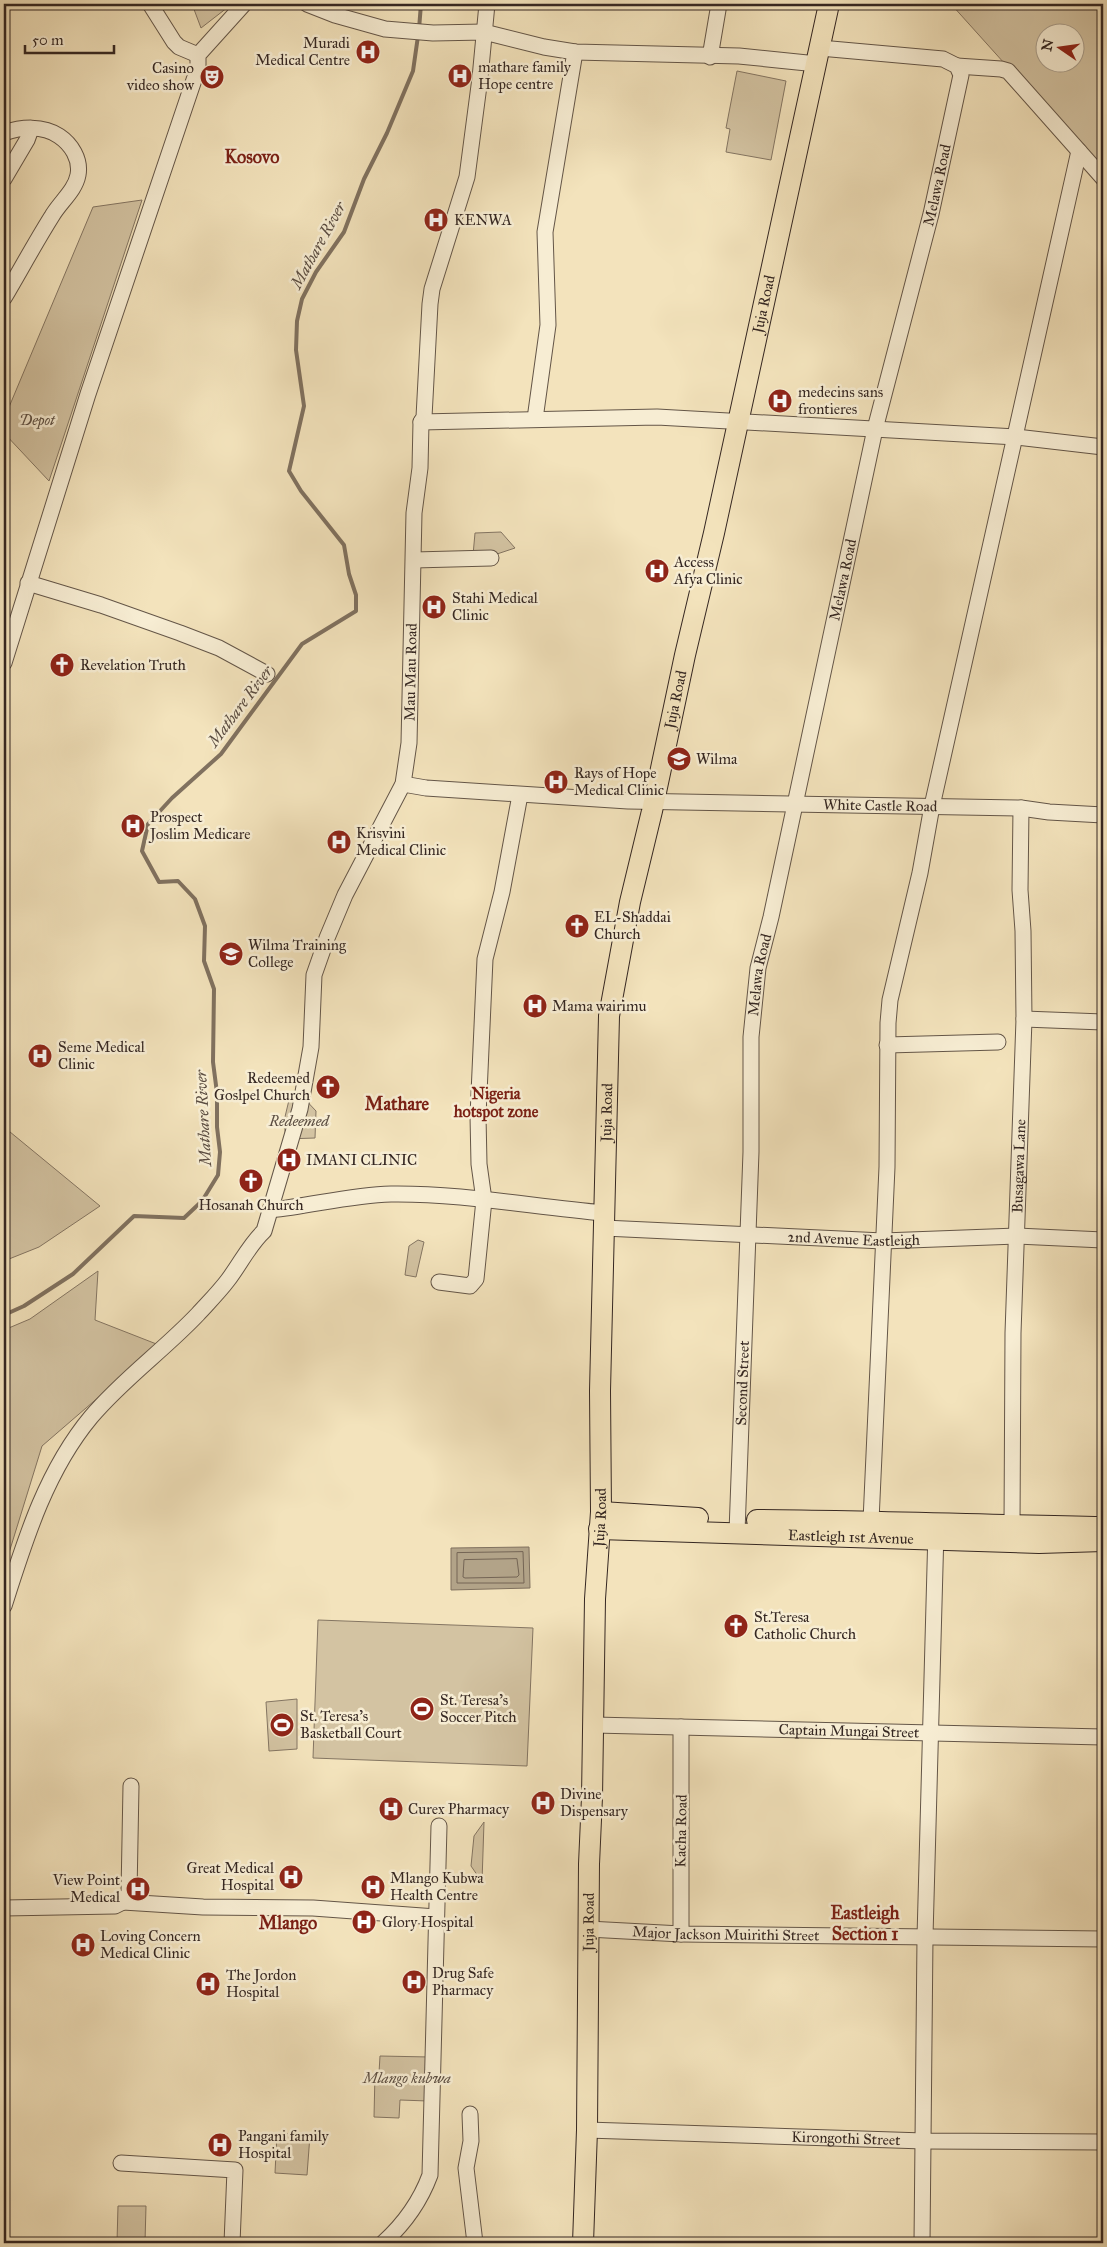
<svg xmlns="http://www.w3.org/2000/svg" width="1107" height="2247" font-family="'IM FELL Great Primer',serif">
<style>
.green{fill:#d3c3a2;stroke:#847562;fill-rule:evenodd}
.water{fill:#b2a388;stroke:#80715f}
.lines{fill:none;stroke-linecap:round;stroke-linejoin:round}
.shore{stroke:#746555;stroke-width:1}
.stream{stroke:#80715f;stroke-width:4}
.minor-casing{stroke:#645648;stroke-width:17}
.major-casing{stroke:#352722;stroke-width:22}
.minor{stroke:#f7edd3;stroke-width:15}
.major{stroke:#f3e3bc;stroke-width:20}
.labels{text-anchor:middle;dominant-baseline:central;stroke-width:5;stroke-linejoin:round;paint-order:stroke}
.poi-label{font-size:15px;fill:#352722;stroke:#f7edd3;text-anchor:start}
.street-label{font-size:15px;fill:#352722;stroke:#f7edd3}
.park-label{font-size:15px;font-style:italic;fill:#5c4e42;stroke:#f7edd3}
.water-label{font-size:16px;font-style:italic;fill:#5a4c41;stroke:#f7edd3}
.neighbourhood-label{font-size:16px;font-weight:bold;fill:#7a1f14;stroke:#f7edd3}
.quarter-label{font-size:18px;font-weight:bold;fill:#7a1f14;stroke:#f7edd3}
</style>
<rect width="100%" height="100%" fill="#f3e3bc"/>
<filter id="stains"><feTurbulence type="fractalNoise" baseFrequency=".004" numOctaves="4"/><feColorMatrix values="0 0 0 0 .2 0 0 0 0 .09 0 0 0 0 .02 0 0 0 .5 -.17"/></filter>
<radialGradient id="worn" r=".72"><stop offset=".6" stop-color="#630" stop-opacity="0"/><stop offset="1" stop-color="#630" stop-opacity=".3"/></radialGradient>
<g class="green">
<path d="M 192,4 L 232,4 L 201,28 Z"/>
<path d="M 951,4 L 1103,4 L 1103,173 ZM 1044,32 L 1074,32 L 1074,62 L 1044,62 Z"/>
<path d="M 737,71 L 786,81 L 771,160 L 726,152 L 730,129 L 726,128 Z"/>
<path d="M 142,200 L 49,481 L 4,433 L 4,419 L 93,207 Z"/>
<path d="M 501,532 L 515,548 L 497,554 L 473,555 L 475,533 Z"/>
<path d="M 300,1094 L 316,1111 L 315,1138 L 286,1139 L 284,1121 L 289,1100 Z"/>
<path d="M 4,1127 L 100,1206 L 39,1247 L 4,1261 Z"/>
<path d="M 418,1240 L 424,1242 L 416,1277 L 405,1275 L 409,1246 Z"/>
<path d="M 98,1271 L 95,1320 L 159,1345 L 42,1446 L 4,1569 L 4,1330 L 30,1319 Z"/>
<path d="M 318,1620 L 533,1628 L 527,1766 L 313,1758 Z"/>
<path d="M 297,1699 L 297,1749 L 269,1751 L 266,1702 Z"/>
<path d="M 484,1822 L 482,1882 L 471,1866 L 474,1836 Z"/>
<path d="M 380,2056 L 430,2057 L 428,2101 L 400,2100 L 399,2118 L 374,2117 L 375,2073 L 379,2073 Z"/>
<path d="M 277,2133 L 310,2135 L 307,2175 L 275,2173 Z"/>
<path d="M 118,2206 L 146,2206 L 145,2242 L 117,2242 Z"/>
</g>
<path class="water" d="M 529,1547 L 530,1588 L 451,1590 L 451,1548 Z"/>
<g class="lines">
<g class="shore">
<path d="M 523,1552 L 524,1583 L 457,1583 L 457,1553 Z"/>
<path d="M 517,1559 L 519,1575 L 517,1577 L 465,1578 L 463,1577 L 464,1560 Z"/>
</g>
<g class="stream">
<path d="M 419,29 L 421,4"/>
<path d="M 4,1315 L 24,1306 L 73,1274 L 134,1216 L 184,1218 L 202,1201 L 218,1175 L 220,1152 L 217,1127 L 217,1093 L 213,1062 L 214,989 L 204,961 L 205,926 L 195,899 L 178,881 L 159,882 L 142,851 L 148,824 L 172,798 L 221,754 L 302,644 L 356,611 L 356,595 L 349,574 L 344,545 L 301,491 L 289,471 L 304,406 L 296,350 L 297,321 L 302,299 L 316,272 L 344,232 L 364,179 L 387,133 L 413,71 L 418,36"/>
</g>
<defs>
<g id="minor">
<path d="M 150,4 L 174,42 L 179,47 L 198,55"/>
<path d="M 307,4 L 335,15 L 385,29 L 433,33 L 484,32 L 544,47 L 575,52 L 739,56 L 817,64"/>
<path d="M 710,57 L 719,4"/>
<path d="M 957,66 L 1001,69 L 1008,71 L 1103,178"/>
<path d="M 4,133 C 21,127 43,125 59,136 C 71,144 81,159 78,175 C 75,191 60,202 52,216 C 35,243 20,271 4,298"/>
<path d="M 4,179 L 27,140 L 31,129"/>
<path d="M 535,419 L 548,325 L 545,232 L 575,52"/>
<path d="M 421,422 L 657,417 L 1016,437 L 1103,447"/>
<path d="M 414,560 L 491,558"/>
<path d="M 28,583 L 101,605 L 180,633 L 219,648 L 267,674"/>
<path d="M 4,663 L 88,394 L 198,68 L 198,55 L 244,4"/>
<path id="s1" d="M 403,784 L 426,788 L 628,801 L 1021,808 L 1049,812 L 1103,815"/>
<path d="M 1024,1019 L 1103,1022"/>
<path d="M 887,1045 L 998,1042"/>
<path d="M 271,1210 C 311,1206 350,1195 391,1194 C 462,1193 533,1207 604,1213"/>
<path id="s2" d="M 604,1228 L 883,1241 L 1017,1236 L 1103,1240"/>
<path d="M 439,1282 L 470,1286 L 476,1279 L 484,1200 L 479,1164 L 478,1116 L 485,959 L 502,892 L 520,795"/>
<path d="M 871,1521 L 887,1167 L 888,1023 L 890,1000 L 920,873 L 932,806 L 1079,151"/>
<path id="s3" d="M 1012,1526 L 1013,1333 L 1024,1019 L 1023,931 L 1020,890 L 1021,808"/>
<path id="s4" d="M 737,1532 L 751,1152 L 751,1037 L 758,968 L 771,917 L 875,429 L 931,214 L 961,75 L 957,66 L 943,59 L 820,48"/>
<path id="s5" d="M 4,1606 C 25,1540 46,1471 91,1417 C 123,1379 164,1350 198,1314 C 208,1303 219,1292 228,1280 C 241,1263 249,1245 264,1231 L 300,1109 L 311,1047 L 314,975 L 327,938 L 345,895 L 403,784 L 409,743 L 414,513 L 420,468 L 421,422 L 424,417 L 430,304 L 432,289 L 467,177 L 480,78 L 487,4"/>
<path id="s6" d="M 594,1725 L 1103,1737"/>
<path d="M 123,1902 L 203,1907 L 313,1908 L 436,1917"/>
<path d="M 4,1908 L 115,1906 L 123,1902 L 129,1893 L 131,1786"/>
<path id="s7" d="M 588,1929 L 681,1934 L 1103,1939"/>
<path d="M 681,1934 L 681,1727"/>
<path d="M 470,2114 L 471,2141 L 466,2168 L 475,2243"/>
<path id="s8" d="M 587,2130 L 924,2141 L 1103,2142"/>
<path d="M 121,2163 L 235,2170 L 232,2243"/>
<path d="M 383,2243 C 404,2224 420,2202 430,2175 L 439,1826"/>
<path d="M 922,2243 L 925,1937 L 936,1530"/>
</g>
<g id="major">
<path d="M 601,1512 L 698,1518"/>
<path d="M 757,1520 C 873,1521 988,1525 1103,1527"/>
<path id="s9" d="M 599,1529 L 1039,1543 L 1103,1541"/>
<path id="s10" d="M 583,2243 L 587,2130 L 589,1864 L 592,1797 L 595,1599 L 601,1512 L 600,1391 L 609,1016 L 630,902 L 652,811 L 685,655 L 714,533 L 829,4"/>
</g>
</defs>
<use href="#minor" class="minor-casing"/>
<use href="#major" class="major-casing"/>
<use href="#minor" class="minor"/>
<use href="#major" class="major"/>
</g>
<defs>
<symbol id="hospital-disc" viewBox="-11 -11 22 22"><circle r="9.5" fill="#8f2418" stroke="#f7edd3"/><path d="M-5-5h3v3.5h4V-5h3V5h-3V1.5h-4V5h-3Z" fill="#fff"/></symbol>
<symbol id="theatre-disc" viewBox="-11 -11 22 22"><circle r="9.5" fill="#8f2418" stroke="#f7edd3"/><path d="M-5-5.5Q0-4 5-5.5V0Q5 5 0 6Q-5 5-5 0ZM-3.3-2.5H-1v1.5H-3.3ZM1-2.5H3.3v1.5H1ZM-2.8 1Q0 5.5 2.8 1Z" fill="#fff"/></symbol>
<symbol id="church-disc" viewBox="-11 -11 22 22"><circle r="9.5" fill="#8f2418" stroke="#f7edd3"/><path d="M-1.2-6h2.4v3.5h3.3v2.4h-3.3V6h-2.4V-.1h-3.3v-2.4h3.3Z" fill="#fff"/></symbol>
<symbol id="university-disc" viewBox="-11 -11 22 22"><circle r="9.5" fill="#8f2418" stroke="#f7edd3"/><path d="M0-5L7-2L0 1L-7-2ZM-4 1L0 2.5L4 1V4Q0 6-4 4Z" fill="#fff"/></symbol>
<symbol id="stadium-disc" viewBox="-11 -11 22 22"><circle r="9.5" fill="#8f2418" stroke="#f7edd3"/><path d="M0-5a6.5 5 0 1 0 0 10a6.5 5 0 1 0 0-10ZM-3.5-1.8h7v3.6h-7Z" fill="#fff"/></symbol>
</defs>
<g fill-rule="evenodd">
<use href="#hospital-disc" x="354" y="38" width="28" height="28"/>
<use href="#hospital-disc" x="446" y="62" width="28" height="28"/>
<use href="#theatre-disc" x="198" y="63" width="28" height="28"/>
<use href="#hospital-disc" x="422" y="206" width="28" height="28"/>
<use href="#hospital-disc" x="766" y="387" width="28" height="28"/>
<use href="#hospital-disc" x="643" y="557" width="28" height="28"/>
<use href="#hospital-disc" x="420" y="593" width="28" height="28"/>
<use href="#church-disc" x="48" y="651" width="28" height="28"/>
<use href="#university-disc" x="665" y="745" width="28" height="28"/>
<use href="#hospital-disc" x="542" y="768" width="28" height="28"/>
<use href="#hospital-disc" x="119" y="812" width="28" height="28"/>
<use href="#hospital-disc" x="325" y="828" width="28" height="28"/>
<use href="#church-disc" x="563" y="912" width="28" height="28"/>
<use href="#university-disc" x="217" y="940" width="28" height="28"/>
<use href="#hospital-disc" x="521" y="992" width="28" height="28"/>
<use href="#hospital-disc" x="26" y="1042" width="28" height="28"/>
<use href="#church-disc" x="314" y="1073" width="28" height="28"/>
<use href="#hospital-disc" x="275" y="1146" width="28" height="28"/>
<use href="#church-disc" x="237" y="1167" width="28" height="28"/>
<use href="#church-disc" x="722" y="1612" width="28" height="28"/>
<use href="#stadium-disc" x="408" y="1695" width="28" height="28"/>
<use href="#stadium-disc" x="268" y="1711" width="28" height="28"/>
<use href="#hospital-disc" x="529" y="1789" width="28" height="28"/>
<use href="#hospital-disc" x="377" y="1795" width="28" height="28"/>
<use href="#hospital-disc" x="277" y="1863" width="28" height="28"/>
<use href="#hospital-disc" x="359" y="1873" width="28" height="28"/>
<use href="#hospital-disc" x="124" y="1875" width="28" height="28"/>
<use href="#hospital-disc" x="350" y="1908" width="28" height="28"/>
<use href="#hospital-disc" x="69" y="1931" width="28" height="28"/>
<use href="#hospital-disc" x="400" y="1968" width="28" height="28"/>
<use href="#hospital-disc" x="194" y="1970" width="28" height="28"/>
<use href="#hospital-disc" x="206" y="2131" width="28" height="28"/>
</g>
<g class="labels">
<g class="poi-label">
<text x="350" y="43" text-anchor="end">Muradi<tspan x="350" dy="17">Medical Centre</tspan></text>
<text x="478" y="67">mathare family<tspan x="478" dy="17">Hope centre</tspan></text>
<text x="194" y="68" text-anchor="end">Casino<tspan x="194" dy="17">video show</tspan></text>
<text x="454" y="220">KENWA</text>
<text x="798" y="392">medecins sans<tspan x="798" dy="17">frontieres</tspan></text>
<text x="674" y="562">Access<tspan x="674" dy="17">Afya Clinic</tspan></text>
<text x="452" y="598">Stahi Medical<tspan x="452" dy="17">Clinic</tspan></text>
<text x="80" y="665">Revelation Truth</text>
<text x="696" y="759">Wilma</text>
<text x="574" y="773">Rays of Hope<tspan x="574" dy="17">Medical Clinic</tspan></text>
<text x="150" y="817">Prospect<tspan x="150" dy="17">Joslim Medicare</tspan></text>
<text x="356" y="833">Krisvini<tspan x="356" dy="17">Medical Clinic</tspan></text>
<text x="594" y="917">EL-Shaddai<tspan x="594" dy="17">Church</tspan></text>
<text x="248" y="945">Wilma Training<tspan x="248" dy="17">College</tspan></text>
<text x="552" y="1006">Mama wairimu</text>
<text x="58" y="1047">Seme Medical<tspan x="58" dy="17">Clinic</tspan></text>
<text x="310" y="1078" text-anchor="end">Redeemed<tspan x="310" dy="17">Goslpel Church</tspan></text>
<text x="306" y="1160">IMANI CLINIC</text>
<text x="251" y="1205" text-anchor="middle">Hosanah Church</text>
<text x="754" y="1617">St.Teresa<tspan x="754" dy="17">Catholic Church</tspan></text>
<text x="440" y="1700">St. Teresa's<tspan x="440" dy="17">Soccer Pitch</tspan></text>
<text x="300" y="1716">St. Teresa's<tspan x="300" dy="17">Basketball Court</tspan></text>
<text x="560" y="1794">Divine<tspan x="560" dy="17">Dispensary</tspan></text>
<text x="408" y="1809">Curex Pharmacy</text>
<text x="274" y="1868" text-anchor="end">Great Medical<tspan x="274" dy="17">Hospital</tspan></text>
<text x="390" y="1878">Mlango Kubwa<tspan x="390" dy="17">Health Centre</tspan></text>
<text x="120" y="1880" text-anchor="end">View Point<tspan x="120" dy="17">Medical</tspan></text>
<text x="382" y="1922">Glory Hospital</text>
<text x="100" y="1936">Loving Concern<tspan x="100" dy="17">Medical Clinic</tspan></text>
<text x="432" y="1973">Drug Safe<tspan x="432" dy="17">Pharmacy</tspan></text>
<text x="226" y="1975">The Jordon<tspan x="226" dy="17">Hospital</tspan></text>
<text x="238" y="2136">Pangani family<tspan x="238" dy="17">Hospital</tspan></text>
</g>
<g class="street-label">
<text stroke="none"><textPath href="#s4" startOffset="1368">Melawa Road</textPath></text>
<text stroke="none"><textPath href="#s10" startOffset="1956">Juja Road</textPath></text>
<text stroke="none"><textPath href="#s4" startOffset="962">Melawa Road</textPath></text>
<text stroke="none"><textPath href="#s5" startOffset="1050">Mau Mau Road</textPath></text>
<text stroke="none"><textPath href="#s10" startOffset="1551">Juja Road</textPath></text>
<text stroke="none"><textPath href="#s1" startOffset="478">White Castle Road</textPath></text>
<text stroke="none"><textPath href="#s4" startOffset="558">Melawa Road</textPath></text>
<text stroke="none"><textPath href="#s10" startOffset="1131">Juja Road</textPath></text>
<text stroke="none"><textPath href="#s3" startOffset="360">Busagawa Lane</textPath></text>
<text stroke="none"><textPath href="#s2" startOffset="250">2nd Avenue Eastleigh</textPath></text>
<text stroke="none"><textPath href="#s4" startOffset="149">Second Street</textPath></text>
<text stroke="none"><textPath href="#s10" startOffset="726">Juja Road</textPath></text>
<text stroke="none"><textPath href="#s9" startOffset="252">Eastleigh 1st Avenue</textPath></text>
<text stroke="none"><textPath href="#s6" startOffset="255">Captain Mungai Street</textPath></text>
<text transform="translate(681 1831) rotate(-89)">Kacha Road</text>
<text stroke="none"><textPath href="#s10" startOffset="321">Juja Road</textPath></text>
<text stroke="none"><textPath href="#s7" startOffset="138">Major Jackson Muirithi Street</textPath></text>
<text stroke="none"><textPath href="#s8" startOffset="259">Kirongothi Street</textPath></text>
</g>
<g class="park-label">
<text x="37" y="420">Depot</text>
<text x="299" y="1121">Redeemed</text>
<text x="407" y="2078">Mlango kubwa</text>
</g>
<g class="water-label">
<text transform="translate(318 245) rotate(-61)">Mathare River</text>
<text transform="translate(240 706) rotate(-53)">Mathare River</text>
<text transform="translate(203 1118) rotate(-93)">Mathare River</text>
</g>
<g class="neighbourhood-label">
<text x="496" y="1093">Nigeria<tspan x="496" dy="18">hotspot zone</tspan></text>
</g>
<g class="quarter-label">
<text x="252" y="157">Kosovo</text>
<text x="397" y="1104">Mathare</text>
<text x="865" y="1913">Eastleigh<tspan x="865" dy="21">Section 1</tspan></text>
<text x="288" y="1923">Mlango</text>
</g>
</g>
<rect width="1107" height="2247" fill="none" stroke="#f3e3bc" stroke-width="20"/>
<rect x="5" y="5" width="1097" height="2237" fill="none" stroke="#352722" stroke-width="2.5"/>
<rect x="10" y="10" width="1087" height="2227" fill="none" stroke="#352722"/>
<g transform="translate(1060 48) rotate(283)"><circle r="24" fill="#f7edd3" stroke="#a99e8c"/>
<path d="M0-4L9 19L0 12L-9 19Z" fill="#8f2418"/>
<text y="-8" font-size="14" font-weight="bold" text-anchor="middle" fill="#352722">N</text>
</g>
<path d="M25 45v8h89v-8" fill="none" stroke="#352722" stroke-width="2.5"/>
<text x="32" y="45" font-size="15" fill="#352722" stroke="#f7edd3" stroke-width="4" paint-order="stroke">50 m</text>
<rect width="100%" height="100%" filter="url(#stains)"/>
<rect width="100%" height="100%" fill="url(#worn)"/>
</svg>
